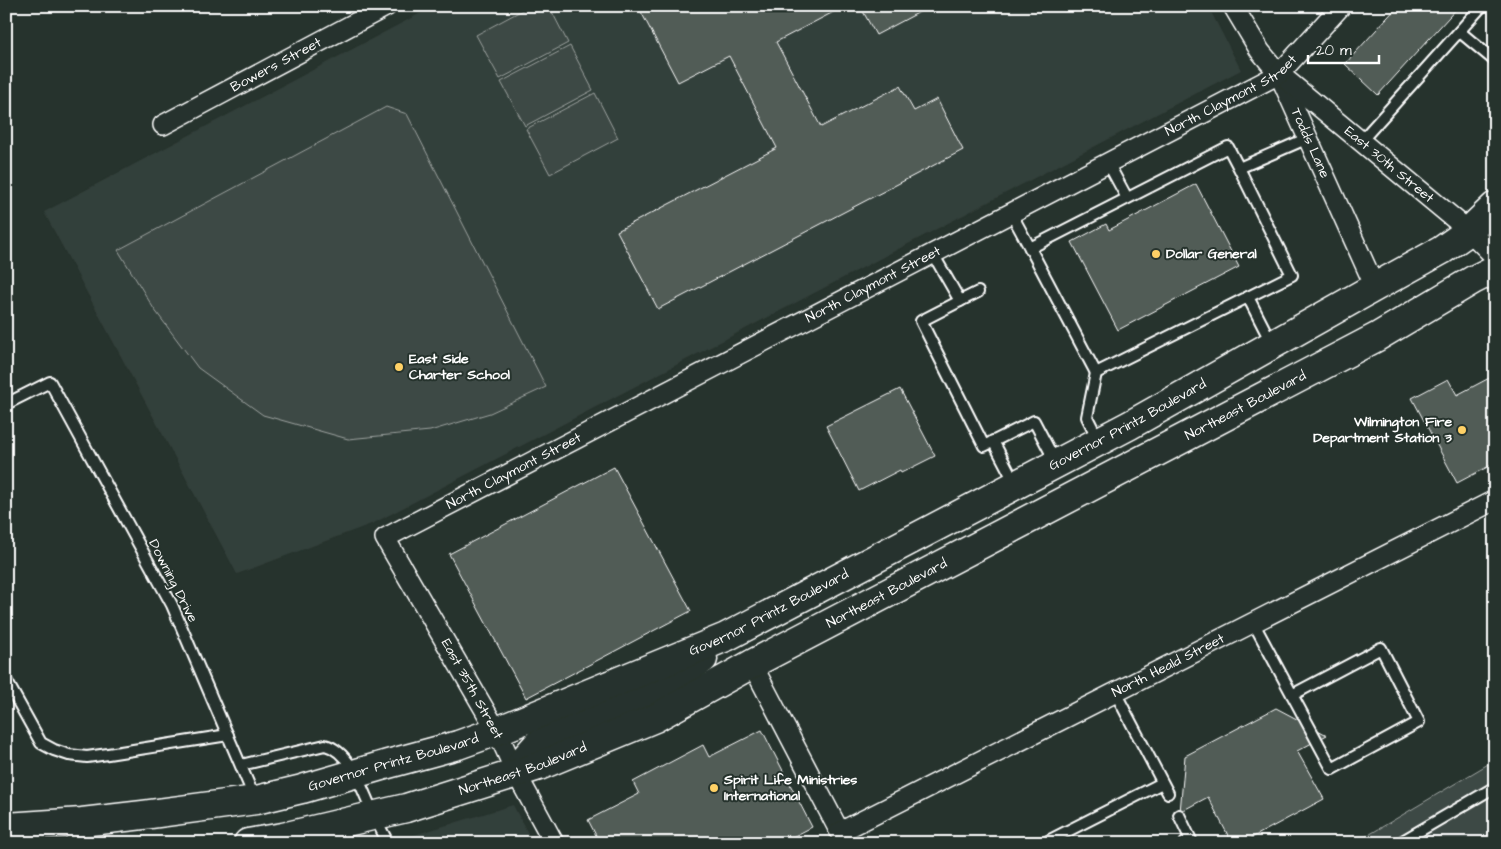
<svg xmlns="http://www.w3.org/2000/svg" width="1501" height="849" font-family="'Architects Daughter',sans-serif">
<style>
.built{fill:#333f3a}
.green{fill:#3e4944;stroke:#9ea4a2}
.building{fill:#515c57;stroke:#fff}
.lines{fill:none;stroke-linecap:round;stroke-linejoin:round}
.service-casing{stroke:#fff;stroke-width:14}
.minor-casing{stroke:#fff;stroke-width:22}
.primary-casing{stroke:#fff;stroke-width:31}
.service{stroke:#26332d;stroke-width:10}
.minor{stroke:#26332d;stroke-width:19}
.primary{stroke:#26332d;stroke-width:28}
.poi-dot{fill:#ffd166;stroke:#26332d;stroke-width:2}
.labels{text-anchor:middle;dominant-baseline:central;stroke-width:4;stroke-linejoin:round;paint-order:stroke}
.street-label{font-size:14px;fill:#fff;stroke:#26332d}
.poi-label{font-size:14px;font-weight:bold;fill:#fff;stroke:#26332d;text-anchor:start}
</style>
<rect width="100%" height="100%" fill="#26332d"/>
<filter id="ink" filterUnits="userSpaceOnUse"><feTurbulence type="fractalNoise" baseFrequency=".02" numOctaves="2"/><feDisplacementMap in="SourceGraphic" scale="10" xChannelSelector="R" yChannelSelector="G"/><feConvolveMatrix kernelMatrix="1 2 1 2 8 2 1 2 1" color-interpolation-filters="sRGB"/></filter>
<g filter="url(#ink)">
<g class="built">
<path d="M 434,6 L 1208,6 L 1241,70 L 374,523 L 237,574 L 44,212 Z"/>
<path d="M 513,805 L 533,843 L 388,843 Z"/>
</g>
<g class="green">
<path d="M 530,6 L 549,6 L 568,43 L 500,79 L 476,35 Z"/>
<path d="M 570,46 L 593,90 L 525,126 L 501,82 Z"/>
<path d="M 595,93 L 618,138 L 550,174 L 526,129 Z"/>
<path d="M 386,107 L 407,114 L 546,387 L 490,413 L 430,431 L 348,439 L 263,415 L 198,368 L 154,309 L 118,250 Z"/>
<path d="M 1495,760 L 1495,843 L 1355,843 Z"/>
</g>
<g class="building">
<path d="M 638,6 L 845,6 L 776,42 L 821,127 L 900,86 L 914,111 L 937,99 L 963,150 L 658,309 L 617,231 L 777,148 L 729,56 L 678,82 Z"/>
<path d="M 860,6 L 931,6 L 876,35 Z"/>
<path d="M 1398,6 L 1459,6 L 1378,95 L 1345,64 Z"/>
<path d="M 1196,184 L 1239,267 L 1118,330 L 1072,242 L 1106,224 L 1109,230 Z"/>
<path d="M 1495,375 L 1495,463 L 1457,483 L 1412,398 L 1448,379 L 1457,395 Z"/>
<path d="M 900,389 L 935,456 L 901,473 L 900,470 L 859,491 L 826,426 Z"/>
<path d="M 614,467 L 691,611 L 526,698 L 449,554 Z"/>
<path d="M 1276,708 L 1327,735 L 1297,751 L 1324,799 L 1242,843 L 1232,843 L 1208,797 L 1180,812 L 1185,756 Z"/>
<path d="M 762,730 L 812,827 L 781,843 L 600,843 L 588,820 L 639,794 L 633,782 L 703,745 L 709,757 Z"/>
</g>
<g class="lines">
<defs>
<g id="service">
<path d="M 1460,32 L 1495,61"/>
<path d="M 1361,141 L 1482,6"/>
<path d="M 1108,163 L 1127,198"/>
<path d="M 1239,168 L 1228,147 L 1030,248 L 1096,373 L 1292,275 L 1239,168 L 1308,138"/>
<path d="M 1011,213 L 1030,248"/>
<path d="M 933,254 L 960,301 L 978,292"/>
<path d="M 1248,297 L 1272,344"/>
<path d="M 960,301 L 921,321 L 984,446 L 1034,421 L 1056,463"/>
<path d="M 1096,373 L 1087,417 L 1099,441"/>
<path d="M 6,404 L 50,382 L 172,605 L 255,799"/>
<path d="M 993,441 L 1016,485"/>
<path d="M 1253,622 L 1332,769 L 1419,722 L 1381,648 L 1292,695"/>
<path d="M 6,680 L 41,743 L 54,750 L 69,755 L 87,757 L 108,754 L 228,735"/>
<path d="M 1115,692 L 1168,793"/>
<path d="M 241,765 L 325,745 C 352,752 363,793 374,815 C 378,825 384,834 388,843"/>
<path d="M 1179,815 L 1191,840 L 1185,843"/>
<path d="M 69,824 L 73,843"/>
<path d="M 1049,843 L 1048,841 L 1162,783"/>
<path d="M 1399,843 L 1495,787"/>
</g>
<g id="minor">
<path id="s1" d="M 1233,6 L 1260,51 L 1279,74 L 1375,287"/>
<path id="s2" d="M 1282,76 L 1469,231 L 1495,257"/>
<path id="s3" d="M 163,125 L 387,6"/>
<path d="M 752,664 L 845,842"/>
<path id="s4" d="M 840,832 L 1495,500"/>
<path id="s5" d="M 554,843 L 516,773 L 497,731 L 385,538 L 1279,74 L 1341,6"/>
</g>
<g id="primary">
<path d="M 516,773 L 526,757 L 542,739 L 602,715 L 662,688 L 703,659"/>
<path id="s6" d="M 6,827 L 82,822 L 143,815 L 256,800 L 302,789 L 388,764 L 458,745 L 497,731 L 726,637 L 1130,425 L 1375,287 L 1442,250 L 1469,231 L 1495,206"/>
<path id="s7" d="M 248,843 L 283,837 L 406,808 L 539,766 L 655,718 L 752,664 L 1377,337 L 1473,280 L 1495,269"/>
</g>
</defs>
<use href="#service" class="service-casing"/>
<use href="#minor" class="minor-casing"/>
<use href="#primary" class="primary-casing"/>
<use href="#service" class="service"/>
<use href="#minor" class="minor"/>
<use href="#primary" class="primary"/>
</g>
</g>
<g class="poi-dot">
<circle cx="1156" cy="254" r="5"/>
<circle cx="399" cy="367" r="5"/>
<circle cx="1462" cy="430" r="5"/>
<circle cx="714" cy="788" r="5"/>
</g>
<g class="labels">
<g class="street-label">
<text stroke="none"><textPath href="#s3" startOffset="128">Bowers Street</textPath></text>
<text stroke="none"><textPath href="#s5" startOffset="1304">North Claymont Street</textPath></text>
<text stroke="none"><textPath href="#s1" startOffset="158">Todds Lane</textPath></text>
<text stroke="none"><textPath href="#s2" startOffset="139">East 30th Street</textPath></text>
<text stroke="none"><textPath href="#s5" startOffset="899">North Claymont Street</textPath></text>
<text stroke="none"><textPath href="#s7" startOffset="1095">Northeast Boulevard</textPath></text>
<text stroke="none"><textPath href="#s6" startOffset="1204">Governor Printz Boulevard</textPath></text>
<text stroke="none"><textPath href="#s5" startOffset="494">North Claymont Street</textPath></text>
<text transform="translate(173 581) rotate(63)">Downing Drive</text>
<text stroke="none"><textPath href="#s7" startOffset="690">Northeast Boulevard</textPath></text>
<text stroke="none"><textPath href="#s6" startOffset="799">Governor Printz Boulevard</textPath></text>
<text stroke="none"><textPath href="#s4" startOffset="368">North Heald Street</textPath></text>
<text transform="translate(472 689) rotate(61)">East 35th Street</text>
<text stroke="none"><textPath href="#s6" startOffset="394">Governor Printz Boulevard</textPath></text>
<text stroke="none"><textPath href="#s7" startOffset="285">Northeast Boulevard</textPath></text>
</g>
<g class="poi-label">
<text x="1166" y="254">Dollar General</text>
<text x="409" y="359">East Side<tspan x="409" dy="16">Charter School</tspan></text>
<text x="1452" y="422" text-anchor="end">Wilmington Fire<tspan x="1452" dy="16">Department Station 3</tspan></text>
<text x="724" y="780">Spirit Life Ministries<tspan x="724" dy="16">International</tspan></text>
</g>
</g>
<rect width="1501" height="849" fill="none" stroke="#26332d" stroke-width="25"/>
<rect x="12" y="12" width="1476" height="824" fill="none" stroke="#fff" stroke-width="2" filter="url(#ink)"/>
<path d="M1308 55v8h71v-8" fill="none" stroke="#ffffff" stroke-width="2.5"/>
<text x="1316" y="55" font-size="15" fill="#ffffff" stroke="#26332d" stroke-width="4" paint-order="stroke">20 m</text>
</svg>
